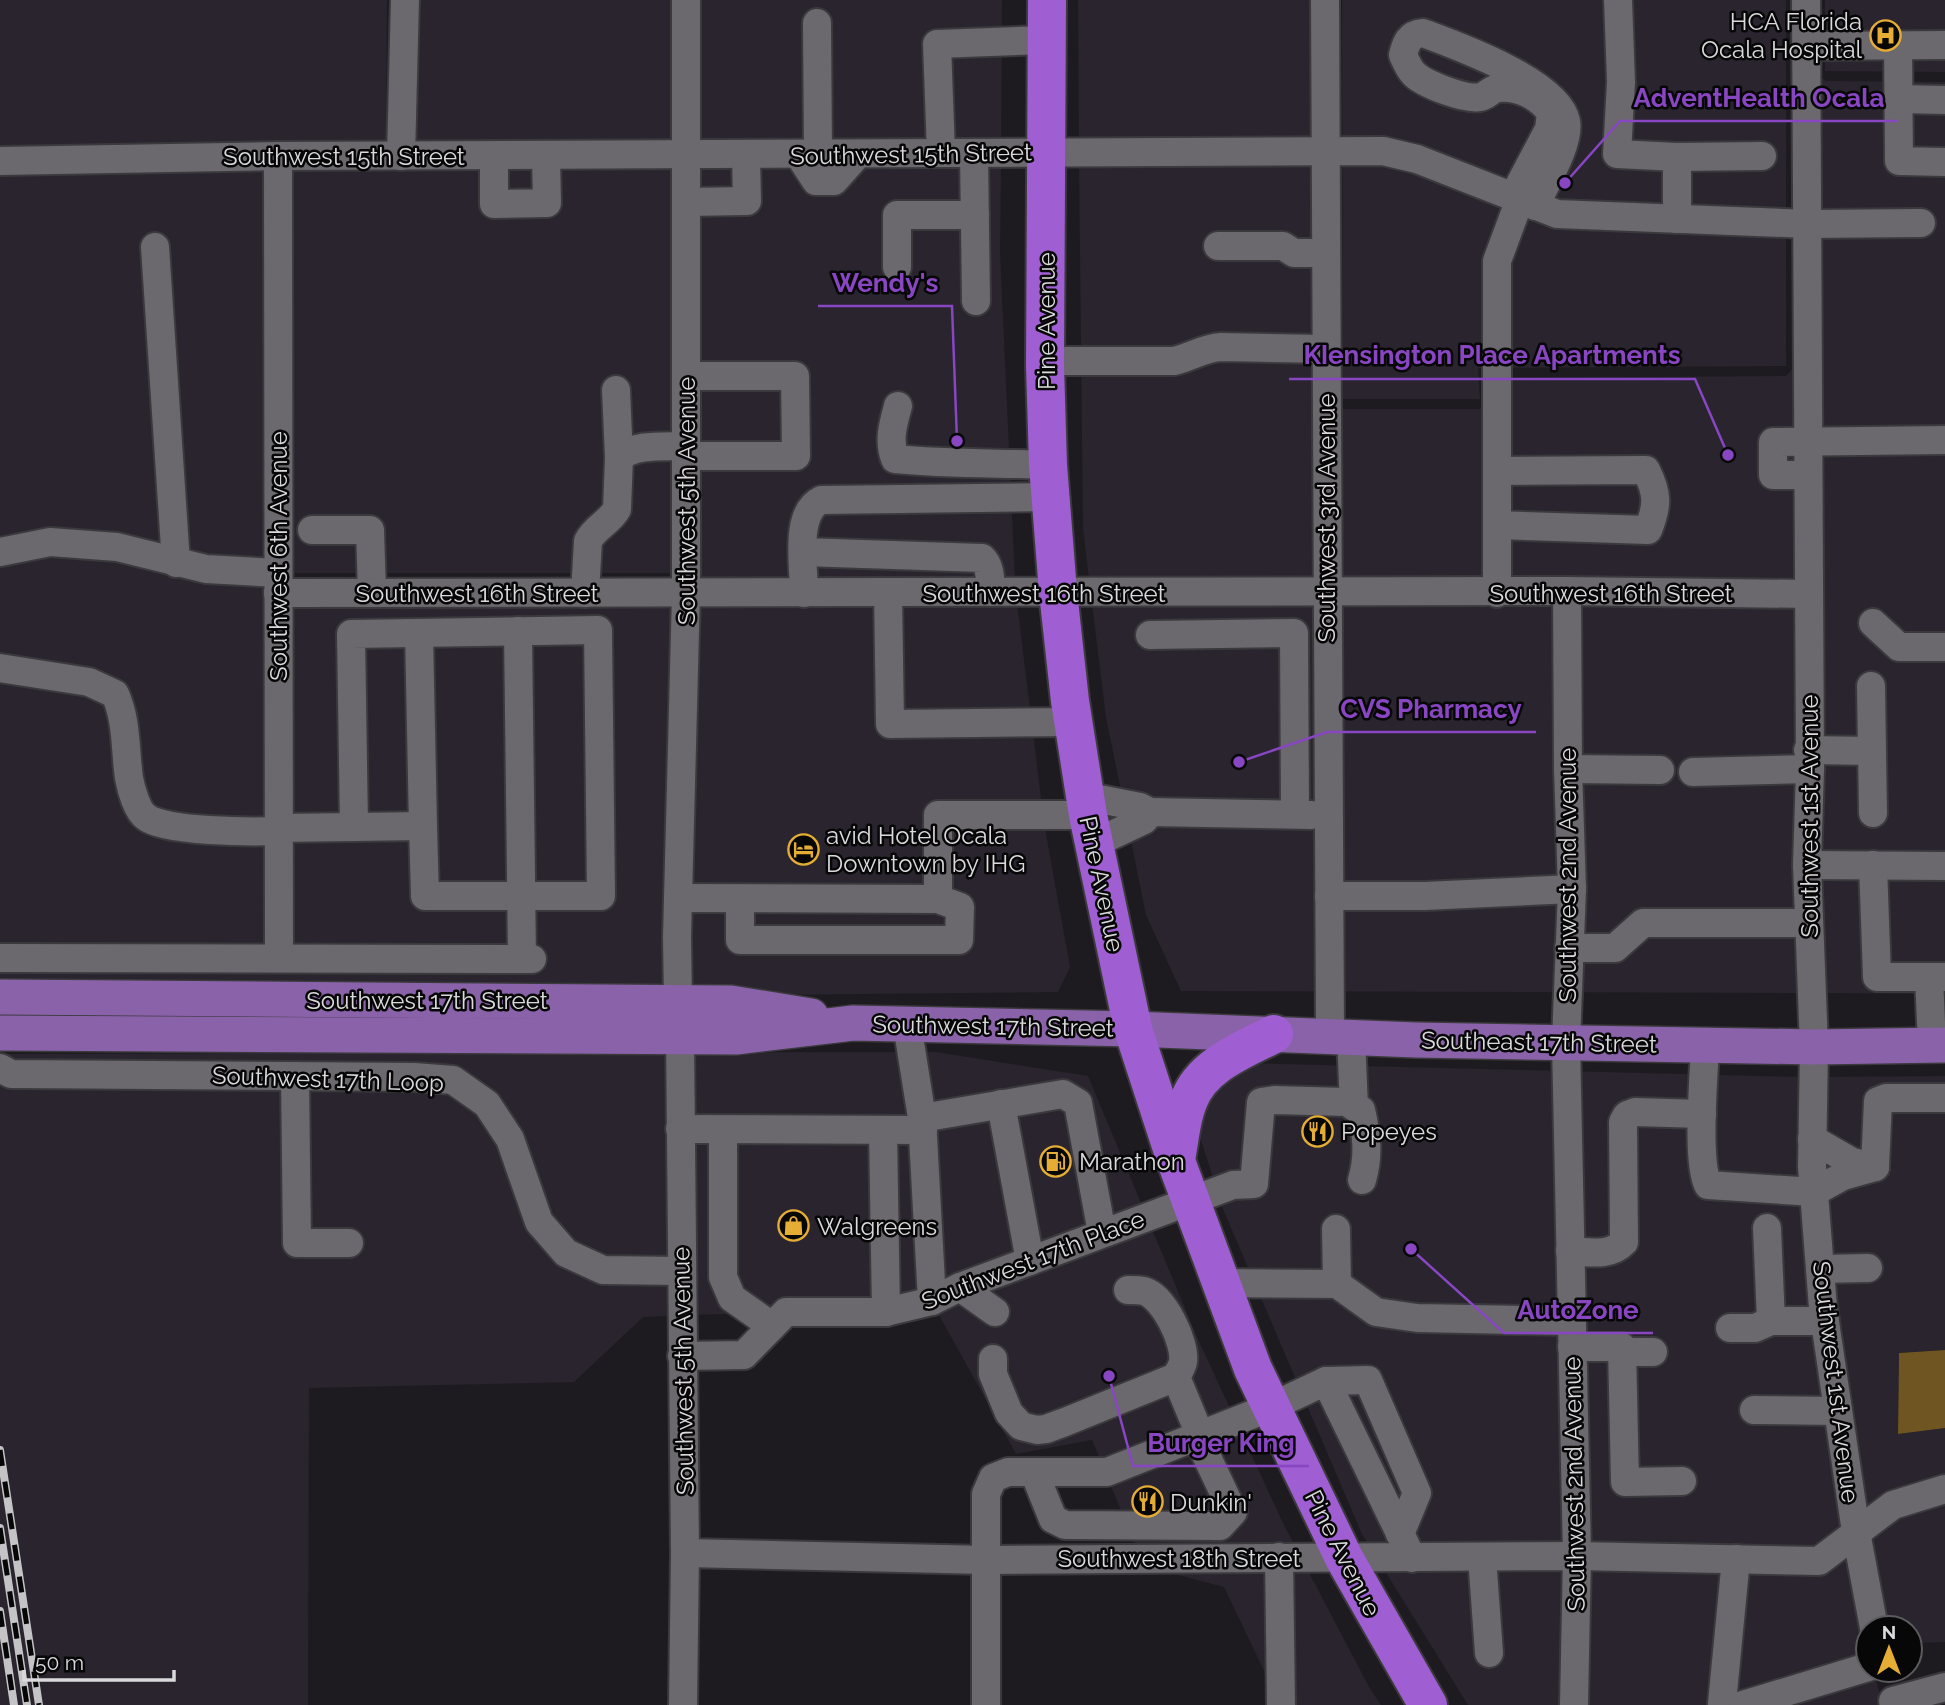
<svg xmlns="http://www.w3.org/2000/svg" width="1945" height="1705" font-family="Raleway,sans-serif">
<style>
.built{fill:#29242e}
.water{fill:#6f5521}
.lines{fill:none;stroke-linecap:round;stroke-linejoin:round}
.minor-casing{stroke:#3a393c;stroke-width:32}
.major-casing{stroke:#3a393c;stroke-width:38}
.highway-casing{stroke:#3a393c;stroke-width:42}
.minor{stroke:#6b686e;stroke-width:28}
.major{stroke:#8a62a9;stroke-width:35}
.highway{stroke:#9f5ed1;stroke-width:38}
.rail-casing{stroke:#c4c3c6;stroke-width:8}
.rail{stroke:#070708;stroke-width:5;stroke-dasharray:16;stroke-linecap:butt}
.labels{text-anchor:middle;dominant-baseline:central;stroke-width:5;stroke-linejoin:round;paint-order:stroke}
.poi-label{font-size:24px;fill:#dad9dc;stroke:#070708;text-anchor:start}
.street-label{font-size:24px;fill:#dad9dc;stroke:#070708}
.leader{fill:none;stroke:#8946c3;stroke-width:2.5}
.callout-dot{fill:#8946c3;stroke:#070708;stroke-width:2.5}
.callout-label{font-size:26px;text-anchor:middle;font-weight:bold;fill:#8946c3;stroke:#070708;stroke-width:5;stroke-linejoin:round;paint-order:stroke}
</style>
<rect width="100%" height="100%" fill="#1e1b20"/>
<g class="built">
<path d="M 0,0 L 387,0 L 386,144 L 0,150 Z"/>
<path d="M 415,0 L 676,0 L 676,144 L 411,144 Z"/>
<path d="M 696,0 L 1002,0 L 1001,141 L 696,144 Z"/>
<path d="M 1078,0 L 1330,0 L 1329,140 L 1079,141 Z"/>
<path d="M 1342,0 L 1786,0 L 1786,366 L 1478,368 L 1480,399 L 1343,399 Z"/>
<path d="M 1825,0 L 1945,0 L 1945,72 L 1825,71 Z"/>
<path d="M 1817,72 L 1825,81 L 1945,82 L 1945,429 L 1819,429 Z"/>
<path d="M 1334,163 L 1335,399 L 1344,409 L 1480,409 L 1487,402 L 1487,581 L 1089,580 L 1083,527 L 1079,164 Z"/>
<path d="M 1001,165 L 1000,253 L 1015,580 L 696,582 L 696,167 Z"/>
<rect x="288" y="167" width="388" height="406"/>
<path d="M 268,168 L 263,572 L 288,605 L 676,605 L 668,991 L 0,985 L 0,173 Z"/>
<path d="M 1795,366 L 1799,582 L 1507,581 L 1507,378 L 1786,376 Z"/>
<path d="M 1819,452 L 1945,452 L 1945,854 L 1817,853 Z"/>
<path d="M 1017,603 L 1044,823 L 1070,967 L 1058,992 L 754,995 L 688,991 L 696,605 Z"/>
<path d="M 1326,603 L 1799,605 L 1801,993 L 1181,991 L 1146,915 L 1106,717 L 1092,604 Z"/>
<path d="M 1817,877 L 1945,877 L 1945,994 L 1822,993 Z"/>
<path d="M 936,1052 L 1088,1076 L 1197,1337 L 1283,1523 L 1369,1687 L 1381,1705 L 1276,1705 L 1276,1696 L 1224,1587 L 1144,1566 L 1092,1440 L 1016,1454 L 934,1306 L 643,1317 L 574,1382 L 309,1388 L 308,1705 L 0,1705 L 0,1054 Z"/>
<path d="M 1243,1063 L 1803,1077 L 1855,1591 L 1868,1649 L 1868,1670 L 1873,1670 L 1883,1705 L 1468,1705 L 1362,1534 L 1223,1209 L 1195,1121 L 1198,1104 Z"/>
<path d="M 1945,1076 L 1945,1350 L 1899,1353 L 1898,1434 L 1945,1428 L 1945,1642 L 1910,1643 L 1910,1628 L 1884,1628 L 1833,1307 L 1822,1167 L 1824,1077 Z"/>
</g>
<path class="water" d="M 1945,1350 L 1945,1428 L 1898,1434 L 1899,1353 Z"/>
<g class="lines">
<defs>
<g id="minor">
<path d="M 1325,0 L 1330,1036"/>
<path d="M 1618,0 L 1621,82 L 1617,154 L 1677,157 L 1677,219"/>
<path d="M 1806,0 L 1810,769 L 1807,865 L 1814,1047 L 1812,1167 L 1823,1308 L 1856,1532 L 1874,1628"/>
<path d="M 817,23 L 818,154"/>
<path d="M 1898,45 L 1899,161 L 1945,162"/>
<path d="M 1807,46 L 1945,45"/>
<path d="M 1898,99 L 1945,100"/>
<path d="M 941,153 L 937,44 L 1046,40"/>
<path d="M 974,153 L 976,301"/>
<path d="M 799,155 L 816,181 L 834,181 L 858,154"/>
<path d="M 278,156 L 279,957"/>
<path d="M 401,156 L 405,0"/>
<path d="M 494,156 L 494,204 L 547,203 L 546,156"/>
<path d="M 1677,157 L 1762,156"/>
<path d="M 0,161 L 278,156 L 1383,151 L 1417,159 L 1557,214 L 1808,224 L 1921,223"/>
<path d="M 1513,197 L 1549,129 L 1551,113 C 1540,97 1519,86 1499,88 C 1492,88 1487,96 1480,97 C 1465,100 1424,84 1414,74 C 1409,69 1406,62 1403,55 C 1406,43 1409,34 1423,33 C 1458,46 1558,82 1566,121 C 1571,142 1544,186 1535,206"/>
<path d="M 686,202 L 747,201 L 746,155"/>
<path d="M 1218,246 L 1283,246 L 1294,253 L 1325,253"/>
<path d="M 155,247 L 176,563"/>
<path d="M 897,267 L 897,215 L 975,215"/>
<path d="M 1045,361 L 1174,361 C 1191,357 1204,348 1221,347 L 1325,349"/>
<path d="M 686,376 L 795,376 L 796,456 L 686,456"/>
<path d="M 616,390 L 619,458"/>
<path d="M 898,406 C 893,424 888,441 895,459 C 946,464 997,463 1048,465"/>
<path d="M 1497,471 L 1646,470 C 1658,494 1658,505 1648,530 L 1497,525"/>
<path d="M 1808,475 L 1773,475 L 1773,442 L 1945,440"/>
<path d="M 312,530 L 370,530 L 372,593"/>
<path d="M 0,552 L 50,542 L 117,547 L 206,569 L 278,573"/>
<path d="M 803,552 L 982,558 C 991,566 990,580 991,592"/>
<path d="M 1567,591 L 1568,769 L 1572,889 L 1566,1042 L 1577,1556 L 1574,1705"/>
<path d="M 888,592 L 890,724 L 1073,722"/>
<path d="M 278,593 L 1567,591 L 1809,594"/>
<path d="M 585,593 L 588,541 C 595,527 610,522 617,509 L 619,458 C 635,443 665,447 686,446"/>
<path d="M 804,593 C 804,567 794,513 821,500 L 1051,497"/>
<path d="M 1497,593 L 1497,261 L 1520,199"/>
<path d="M 1873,623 L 1899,647 L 1945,647"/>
<path d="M 598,630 L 601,896 L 425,896 L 423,826 L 354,827 L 351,634 Z"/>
<path d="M 518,631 L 522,959"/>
<path d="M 419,633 L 423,826"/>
<path d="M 1150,635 L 1294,633 L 1295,814"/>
<path d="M 0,668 L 89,682 L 115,694 C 127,720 125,750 129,778 C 131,789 137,811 146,817 C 164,832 253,832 279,831"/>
<path d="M 1808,750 L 1872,751 L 1871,686"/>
<path d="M 1872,751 L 1873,813"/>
<path d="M 1568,769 L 1660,770"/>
<path d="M 1693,772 L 1810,769"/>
<path d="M 1084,796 L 1140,807 L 1150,812 L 1144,820 L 1093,844"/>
<path d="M 1150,812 L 1311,815"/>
<path d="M 279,828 L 354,827"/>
<path d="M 1807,865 L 1945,866"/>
<path d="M 1873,865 L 1877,977 L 1945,977"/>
<path d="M 1329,896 L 1425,896 L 1572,889"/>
<path d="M 679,898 L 938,899 L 938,815 L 1088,815"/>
<path d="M 740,899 L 740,940 L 959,940 L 960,907 L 938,899"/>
<path d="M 1569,948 L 1615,948 L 1643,923 L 1809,923"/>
<path d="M 0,958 L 532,959"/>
<path d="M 1929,977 L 1932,1045"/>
<path d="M 678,1002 L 677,937 L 686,593 L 686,0"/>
<path d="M 907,1024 L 922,1118 L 932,1301"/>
<path d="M 680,1037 L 685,1553 L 683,1705"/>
<path d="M 1351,1037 L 1354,1107"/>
<path d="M 1705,1045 C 1704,1077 1696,1159 1708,1185 L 1814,1192 L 1843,1176 L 1875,1167"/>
<path d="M 0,1068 L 11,1074 L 414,1077 L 453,1080 L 487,1104 L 510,1139 L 539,1222 L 566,1253 L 603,1270 L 681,1271"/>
<path d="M 295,1076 L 297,1243 L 349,1243"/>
<path d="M 1001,1104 L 1030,1261"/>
<path d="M 922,1118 L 1063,1094 L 1078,1103 L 1102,1233"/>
<path d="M 680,1129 L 923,1130"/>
<path d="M 723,1130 L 723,1277 L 732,1298 L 772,1326"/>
<path d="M 883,1130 L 886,1312"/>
<path d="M 1812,1139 L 1852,1162 L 1875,1167"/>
<path d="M 1875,1167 L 1878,1101 L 1886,1098 L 1945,1098"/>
<path d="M 1767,1228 L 1771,1321 L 1825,1321"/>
<path d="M 1570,1251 C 1589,1252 1610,1257 1624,1242 L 1623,1122 L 1627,1115 L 1635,1112 L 1702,1114"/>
<path d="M 1820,1269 L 1868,1268"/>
<path d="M 1221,1283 L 1337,1284 L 1336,1229"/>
<path d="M 1337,1284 L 1376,1312 L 1417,1318 L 1571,1321"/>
<path d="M 960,1287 L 995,1312"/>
<path d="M 1730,1328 L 1755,1328 L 1771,1321"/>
<path d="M 1572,1347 L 1622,1347 L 1625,1482 L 1682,1481"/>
<path d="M 1622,1352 L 1653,1352"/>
<path d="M 682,1356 L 744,1355 L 786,1312 L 886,1312 L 932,1301 L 960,1287 L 1233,1185 L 1254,1184 L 1261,1102 L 1274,1100 L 1346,1102 L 1361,1110 C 1367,1135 1369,1156 1362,1180"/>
<path d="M 993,1359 L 993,1374 L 1009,1413 L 1021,1426 L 1037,1430 L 1046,1429 L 1065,1422 L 1176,1377 C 1178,1373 1182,1367 1183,1362 C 1186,1343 1164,1297 1144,1291 C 1139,1290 1133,1290 1128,1290"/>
<path d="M 1176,1377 L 1200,1435"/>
<path d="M 1326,1381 L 1368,1380 L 1417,1493 L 1400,1534"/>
<path d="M 1754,1410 L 1838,1411"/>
<path d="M 1034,1472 L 1053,1519 L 1065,1525 L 1220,1526 L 1233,1512 L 1197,1436"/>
<path d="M 685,1553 L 986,1560 L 1577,1556 L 1819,1561 L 1893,1505 L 1945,1489"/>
<path d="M 1279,1557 L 1281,1705"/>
<path d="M 1482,1557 L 1489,1653"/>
<path d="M 1893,1701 L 1945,1687"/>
<path d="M 986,1705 L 986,1494 L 993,1478 L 1008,1472 L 1107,1472 L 1271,1407 L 1326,1381 L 1412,1558"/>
<path d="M 1725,1705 L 1722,1703 L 1736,1559"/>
<path d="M 1743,1705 L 1868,1667"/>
</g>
<g id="major">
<path d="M 0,997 L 731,1003 L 811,1016"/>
<path d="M 0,1033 L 736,1037 L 853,1023 L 1133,1029 L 1416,1040 L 1814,1047 L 1945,1045"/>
</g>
<g id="highway">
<path d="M 1047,0 L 1045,366 L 1048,465 L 1058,592 L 1070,701 L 1088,815 L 1133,1029 L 1176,1161 L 1253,1369 L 1344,1558 L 1428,1705"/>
<path d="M 1176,1159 C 1180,1140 1181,1118 1189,1100 C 1202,1065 1243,1050 1274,1034"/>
</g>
</defs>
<use href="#minor" class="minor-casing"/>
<use href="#major" class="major-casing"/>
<use href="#highway" class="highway-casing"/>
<use href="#minor" class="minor"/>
<use href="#major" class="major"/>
<use href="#highway" class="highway"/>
<defs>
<g id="rail">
<path d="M 0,1450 L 39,1705"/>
<path d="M 0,1528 L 27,1705"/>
<path d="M 0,1611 L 14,1705"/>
</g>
</defs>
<use href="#rail" class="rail-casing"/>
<use href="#rail" class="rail"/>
</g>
<defs>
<symbol id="hospital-ring" viewBox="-11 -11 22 22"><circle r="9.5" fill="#070708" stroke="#e5ad36" stroke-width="1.5"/><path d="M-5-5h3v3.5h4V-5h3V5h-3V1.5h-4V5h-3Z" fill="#e5ad36"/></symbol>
<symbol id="hotel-ring" viewBox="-11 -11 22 22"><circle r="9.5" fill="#070708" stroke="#e5ad36" stroke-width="1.5"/><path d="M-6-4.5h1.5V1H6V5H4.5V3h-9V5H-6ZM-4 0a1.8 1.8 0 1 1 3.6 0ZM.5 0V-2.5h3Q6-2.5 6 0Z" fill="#e5ad36"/></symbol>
<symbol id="restaurant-ring" viewBox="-11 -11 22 22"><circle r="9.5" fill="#070708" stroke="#e5ad36" stroke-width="1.5"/><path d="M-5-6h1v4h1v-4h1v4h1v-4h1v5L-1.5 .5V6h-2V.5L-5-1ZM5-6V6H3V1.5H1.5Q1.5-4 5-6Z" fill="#e5ad36"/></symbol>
<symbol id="fuel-ring" viewBox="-11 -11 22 22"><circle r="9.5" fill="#070708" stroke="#e5ad36" stroke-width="1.5"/><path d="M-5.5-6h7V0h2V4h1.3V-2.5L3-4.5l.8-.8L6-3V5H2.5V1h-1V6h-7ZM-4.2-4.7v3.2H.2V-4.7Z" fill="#e5ad36"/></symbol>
<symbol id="shop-ring" viewBox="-11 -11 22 22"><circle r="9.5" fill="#070708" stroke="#e5ad36" stroke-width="1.5"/><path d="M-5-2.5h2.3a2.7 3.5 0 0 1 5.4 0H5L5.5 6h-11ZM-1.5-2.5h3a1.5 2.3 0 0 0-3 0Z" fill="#e5ad36"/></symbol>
</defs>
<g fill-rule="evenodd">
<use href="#hospital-ring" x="1868" y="18" width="35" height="35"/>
<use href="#hotel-ring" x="786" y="832" width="35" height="35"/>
<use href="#restaurant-ring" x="1300" y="1114" width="35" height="35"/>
<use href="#fuel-ring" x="1038" y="1144" width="35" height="35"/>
<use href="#shop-ring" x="776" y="1208" width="35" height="35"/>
<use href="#restaurant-ring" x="1130" y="1484" width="35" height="35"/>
</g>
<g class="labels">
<g class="poi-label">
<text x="1862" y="21" text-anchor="end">HCA Florida<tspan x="1862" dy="28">Ocala Hospital</tspan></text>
<text x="826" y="835">avid Hotel Ocala<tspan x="826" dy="28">Downtown by IHG</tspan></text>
<text x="1341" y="1131">Popeyes</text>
<text x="1079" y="1161">Marathon</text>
<text x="817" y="1226">Walgreens</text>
<text x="1170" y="1502">Dunkin'</text>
</g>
<g class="street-label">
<text transform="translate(911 154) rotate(-1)">Southwest 15th Street</text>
<text x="344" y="156">Southwest 15th Street</text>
<text transform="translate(1046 321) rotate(-90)">Pine Avenue</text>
<text transform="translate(686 501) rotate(-90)">Southwest 5th Avenue</text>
<text transform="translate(1326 518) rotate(-90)">Southwest 3rd Avenue</text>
<text transform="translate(278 556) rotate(-90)">Southwest 6th Avenue</text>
<text x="477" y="593">Southwest 16th Street</text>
<text x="1044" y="593">Southwest 16th Street</text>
<text x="1611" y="593">Southwest 16th Street</text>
<text transform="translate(1809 816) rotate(-90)">Southwest 1st Avenue</text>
<text transform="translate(1567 875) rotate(-90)">Southwest 2nd Avenue</text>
<text transform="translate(1102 884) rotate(78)">Pine Avenue</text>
<text x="427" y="1000">Southwest 17th Street</text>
<text transform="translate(993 1026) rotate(1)">Southwest 17th Street</text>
<text transform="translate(1539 1042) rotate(1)">Southeast 17th Street</text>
<text transform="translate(328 1079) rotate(2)">Southwest 17th Loop</text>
<text transform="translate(1033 1260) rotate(-21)">Southwest 17th Place</text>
<text transform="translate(683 1371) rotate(-91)">Southwest 5th Avenue</text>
<text transform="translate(1836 1382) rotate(83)">Southwest 1st Avenue</text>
<text transform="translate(1574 1484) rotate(-91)">Southwest 2nd Avenue</text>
<text transform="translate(1343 1553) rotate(63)">Pine Avenue</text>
<text x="1179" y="1558">Southwest 18th Street</text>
</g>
</g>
<path class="leader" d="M1565 183L1620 121H1898M957 441L952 306H818M1728 455L1695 379H1289M1239 762L1327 732H1536M1411 1249L1504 1333H1653M1109 1376L1133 1466H1309"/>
<g class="callout-dot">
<circle cx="1565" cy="183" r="7"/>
<circle cx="957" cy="441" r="7"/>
<circle cx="1728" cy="455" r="7"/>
<circle cx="1239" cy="762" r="7"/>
<circle cx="1411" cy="1249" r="7"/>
<circle cx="1109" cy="1376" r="7"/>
</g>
<g class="callout-label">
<text x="1759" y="107">AdventHealth Ocala</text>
<text x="885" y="292">Wendy's</text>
<text x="1492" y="364">KIensington Place Apartments</text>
<text x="1431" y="718">CVS Pharmacy</text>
<text x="1578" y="1319">AutoZone</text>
<text x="1221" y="1452">Burger King</text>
</g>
<g transform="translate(1889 1649)"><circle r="33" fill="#070708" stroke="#5b5b5d" stroke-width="2"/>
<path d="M0-5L12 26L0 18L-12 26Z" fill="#e5ad36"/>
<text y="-10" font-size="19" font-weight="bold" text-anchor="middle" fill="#dad9dc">N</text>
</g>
<path d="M24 1670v10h150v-10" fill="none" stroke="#dad9dc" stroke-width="3.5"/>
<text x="35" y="1670" font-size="21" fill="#dad9dc" stroke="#070708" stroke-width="5" paint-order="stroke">50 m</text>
</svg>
